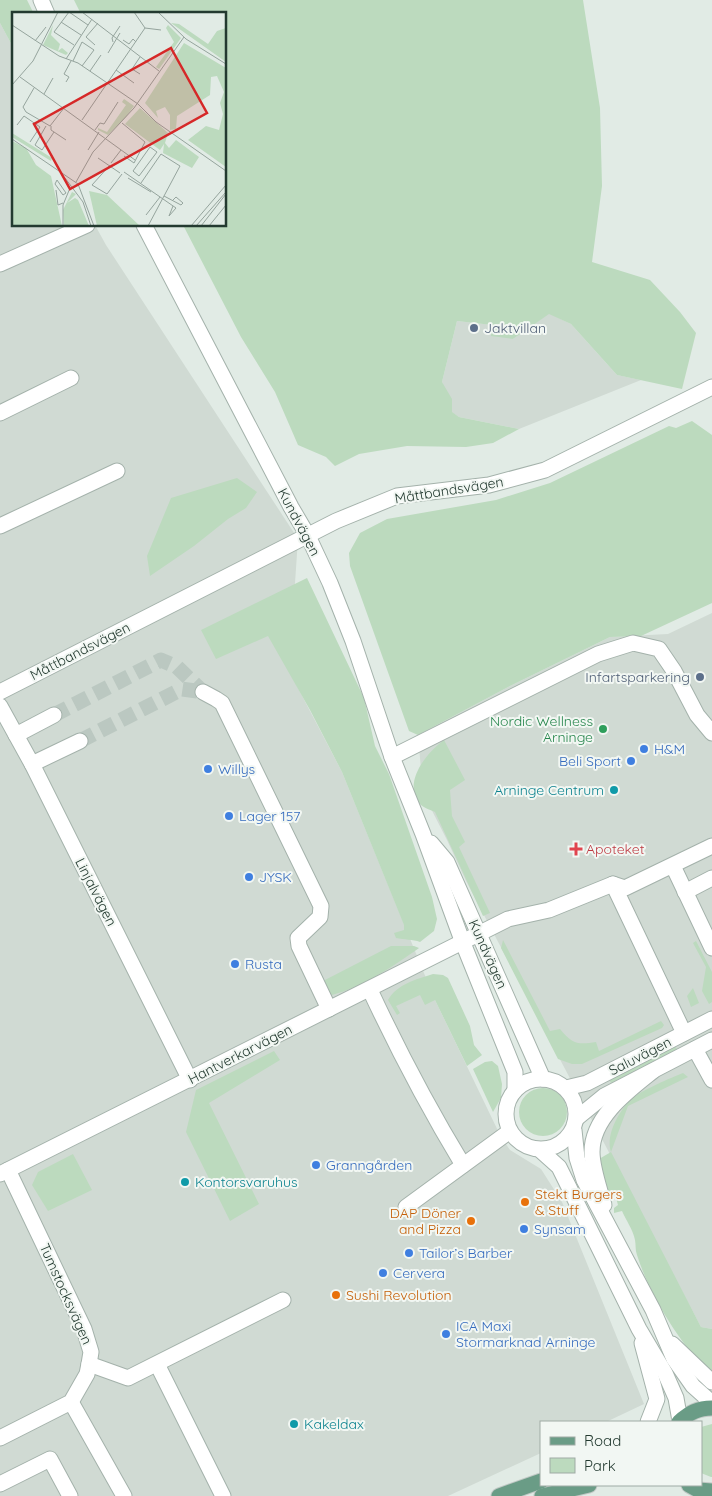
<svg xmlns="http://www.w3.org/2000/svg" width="712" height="1496" font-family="Quicksand,sans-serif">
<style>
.built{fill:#d0dad3}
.green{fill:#bcdabe}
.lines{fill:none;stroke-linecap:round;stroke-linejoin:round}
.minor-tunnel{stroke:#bbc8c1;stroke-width:15;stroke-dasharray:15 8;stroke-linecap:butt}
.minor-casing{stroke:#a4b2ab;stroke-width:17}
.major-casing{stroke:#c1c8c5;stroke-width:17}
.minor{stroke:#fff;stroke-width:15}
.major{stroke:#6a9c86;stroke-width:15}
.service-dot{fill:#5c6f8a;stroke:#f2f7f3;stroke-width:2}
.leisure-dot{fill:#2e9e5b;stroke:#f2f7f3;stroke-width:2}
.shop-dot{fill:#3f7fe0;stroke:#f2f7f3;stroke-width:2}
.culture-dot{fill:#0f9aa8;stroke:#f2f7f3;stroke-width:2}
.health-dot{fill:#e0444e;stroke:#f2f7f3;stroke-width:2}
.food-dot{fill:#e8710a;stroke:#f2f7f3;stroke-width:2}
.labels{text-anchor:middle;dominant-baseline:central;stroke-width:4;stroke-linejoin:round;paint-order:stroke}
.service-label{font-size:14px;fill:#4e5e75;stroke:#f2f7f3;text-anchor:start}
.street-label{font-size:14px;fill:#233a30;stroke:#f2f7f3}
.leisure-label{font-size:14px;fill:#27864d;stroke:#f2f7f3;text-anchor:end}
.shop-label{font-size:14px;fill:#366cbe;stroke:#f2f7f3;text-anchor:start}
.culture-label{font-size:14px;fill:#0d838f;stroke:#f2f7f3;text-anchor:start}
.health-label{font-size:14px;fill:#be3a42;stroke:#f2f7f3;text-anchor:start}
.food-label{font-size:14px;fill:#c56008;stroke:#f2f7f3;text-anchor:start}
.inset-road{fill:none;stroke:#95a49d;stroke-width:1}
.view{fill:#d62828;fill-opacity:0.15;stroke:#d62828;stroke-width:2.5}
.inset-edge{fill:none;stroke:#233a30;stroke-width:2.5}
</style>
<rect width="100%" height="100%" fill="#e1ebe5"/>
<g class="built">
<path d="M 0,23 L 14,49 L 14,225 L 95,225 L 106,245 L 298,539 L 289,671 L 342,772 L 435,1000 L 501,1137 L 510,1150 L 541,1169 L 562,1202 L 644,1404 L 606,1422 L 541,1422 L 541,1453 L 448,1496 L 0,1496 Z"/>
<path d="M 549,313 L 571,324 L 617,375 L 641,380 L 519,429 L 459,417 L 451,412 L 442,382 L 457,321 L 493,325 L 513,339 Z"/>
<path d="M 712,613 L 712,1329 L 701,1327 L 466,881 L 447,840 L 423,793 L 418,735 L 510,686 L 610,637 L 668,634 Z"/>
</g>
<g class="green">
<path d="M 0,0 L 27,0 L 34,14 L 14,14 L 14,49 L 0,23 Z"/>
<path d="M 74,0 L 583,0 L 600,108 L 602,186 L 592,262 L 650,280 L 680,312 L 696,333 L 682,389 L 617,375 L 571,324 L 549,314 L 513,339 L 491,336 L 492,325 L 457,321 L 442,382 L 452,399 L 452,412 L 459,417 L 519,429 L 493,443 L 466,447 L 407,446 L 359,454 L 335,466 L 326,457 L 298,445 L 275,392 L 241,337 L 183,225 L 225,225 L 225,14 L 81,14 Z"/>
<path d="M 692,421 L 712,435 L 712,603 L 641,636 L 610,637 L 510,686 L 418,735 L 409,731 L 350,566 L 349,553 L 360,533 L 387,519 L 496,500 L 550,483 L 669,426 L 676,428 Z"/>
<path d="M 237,478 L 257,492 L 246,508 L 228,519 L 194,546 L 150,576 L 147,556 L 171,498 Z"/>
<path d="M 307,578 L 364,698 L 375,746 L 389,774 L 432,897 L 437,919 L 434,931 L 420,942 C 413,939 404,940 396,938 L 394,933 L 404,930 L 404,925 L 342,772 L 310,710 L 268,636 L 216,659 L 201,630 Z"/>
<path d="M 444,740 L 465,780 L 450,790 L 452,816 L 465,842 L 459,847 L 490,913 L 483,916 L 435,812 C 431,810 424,808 421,805 C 401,784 426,753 444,740 Z"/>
<path d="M 503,940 L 550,1031 L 560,1029 C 572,1044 578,1045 596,1042 L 599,1051 L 661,1021 L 664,1025 L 662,1028 L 582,1064 L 572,1064 L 558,1059 L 501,948 Z"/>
<path d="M 696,941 L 712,972 L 712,1002 L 709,1004 L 702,991 L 706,967 L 693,943 Z"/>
<path d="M 391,946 L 414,946 L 419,948 C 394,966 362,987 332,995 L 326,992 L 323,981 Z"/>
<path d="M 433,974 L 443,975 L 448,978 L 470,1026 L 474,1045 L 482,1055 L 467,1066 L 435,1000 L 425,1005 L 420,995 L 396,1006 L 400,1013 L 397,1015 L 388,1000 C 397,984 417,979 433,974 Z"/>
<path d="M 693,988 L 699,1003 L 691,1007 L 687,996 Z"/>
<path d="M 674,1045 L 677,1049 L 611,1083 L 609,1079 Z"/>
<path d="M 274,1051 L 280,1060 L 209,1103 L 259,1204 L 230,1221 L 186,1132 L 196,1090 Z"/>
<path d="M 492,1061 L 498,1066 L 502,1084 L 501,1098 L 493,1112 L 473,1069 L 485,1062 Z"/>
<path d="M 683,1073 L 688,1077 L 628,1106 L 611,1152 L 701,1327 L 712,1329 L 712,1375 C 682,1348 649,1294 637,1255 C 635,1250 636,1245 635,1240 C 633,1230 626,1220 622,1211 L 614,1213 L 614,1208 L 618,1205 L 615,1194 L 610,1196 L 600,1173 L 599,1159 L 611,1152 C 605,1135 620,1108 634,1097 C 643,1090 670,1078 683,1073 Z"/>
<circle cx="543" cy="1112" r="24"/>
<path d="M 73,1154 L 92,1190 L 48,1211 L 32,1185 L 38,1172 Z"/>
<path d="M 712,1424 L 712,1477 L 711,1477 L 701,1473 L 701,1427 Z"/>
</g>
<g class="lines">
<g class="minor-tunnel">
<path d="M 54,715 L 161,660 L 177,667 L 203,692"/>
<path d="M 80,741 L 182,689 L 203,692"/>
</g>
<defs>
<g id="minor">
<path d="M 41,0 L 47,14"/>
<path d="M 144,225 L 291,507 L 308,536 L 330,583 L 353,641 L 392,757 L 423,834 L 463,943 L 515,1072 L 515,1090"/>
<path d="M 0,264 L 87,225"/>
<path d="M 0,413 L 71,378"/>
<path d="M 0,526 L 117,471"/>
<path d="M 0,692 L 336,521 L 397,496 L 489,485 L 545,470 L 712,387"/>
<path d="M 203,692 L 216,699 L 222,703 L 321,906 L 320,917 L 298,938 L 299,946 L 329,1009"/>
<path d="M 0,706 L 32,764 L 190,1080"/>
<path d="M 16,735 L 54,715"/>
<path d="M 392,757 L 598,654 L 633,643 L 659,649 L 674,671 L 697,715 L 712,733"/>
<path d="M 32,764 L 80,741"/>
<path d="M 431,843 L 447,862 L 543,1079"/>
<path d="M 673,866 L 712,948"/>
<path d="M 613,884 L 684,1033"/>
<path d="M 685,892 L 712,878"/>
<path d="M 370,990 C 398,1050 429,1109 463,1165"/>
<path d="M 695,1049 L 712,1080"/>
<circle cx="541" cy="1114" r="35"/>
<path d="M 566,1088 L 587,1083 L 712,1019"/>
<path d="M 577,1118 L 604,1096 L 712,1040"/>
<path d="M 574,1130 L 577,1158 L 584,1180 L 653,1310 L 674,1359 L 693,1386 L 712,1403"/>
<path d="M 540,1150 L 559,1167 L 639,1329 L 665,1373 L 676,1398 L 680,1421"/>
<path d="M 0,1174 L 508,919 L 549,910 L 613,884 L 625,888 L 712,846"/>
<path d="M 604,1205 C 600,1190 592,1168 592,1152 C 592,1117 628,1091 653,1071"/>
<path d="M 406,1207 L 510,1131"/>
<path d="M 642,1343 L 657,1399 L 648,1422"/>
<path d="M 672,1344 L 712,1382"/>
<path d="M 89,1364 L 128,1378 L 283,1300"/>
<path d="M 157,1364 L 223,1496"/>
<path d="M 71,1402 L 124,1496"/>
<path d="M 0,1438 L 71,1402 L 87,1374 L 89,1364 L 91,1352 L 84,1329 L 8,1170"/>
<path d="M 0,1484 L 50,1459 L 70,1496"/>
</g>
<g id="major">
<path d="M 679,1422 C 689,1413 698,1408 712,1408"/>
<path d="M 689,1485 L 698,1490 L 712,1491"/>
<path d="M 499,1496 L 541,1481"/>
<path d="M 542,1496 L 589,1485"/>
</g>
</defs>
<use href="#minor" class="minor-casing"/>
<use href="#major" class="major-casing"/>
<use href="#minor" class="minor"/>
<use href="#major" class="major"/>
</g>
<g class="service-dot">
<circle cx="474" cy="328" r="5"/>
<circle cx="700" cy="677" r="5"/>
</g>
<circle class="leisure-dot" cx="603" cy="729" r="5"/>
<g class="shop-dot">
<circle cx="644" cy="749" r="5"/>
<circle cx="631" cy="761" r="5"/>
<circle cx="208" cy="769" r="5"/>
<circle cx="229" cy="816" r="5"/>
<circle cx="249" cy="877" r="5"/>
<circle cx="235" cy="964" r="5"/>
<circle cx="316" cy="1165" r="5"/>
<circle cx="524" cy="1229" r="5"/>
<circle cx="409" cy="1253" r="5"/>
<circle cx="383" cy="1273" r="5"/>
<circle cx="446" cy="1334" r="5"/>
</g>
<g class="culture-dot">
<circle cx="614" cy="790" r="5"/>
<circle cx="185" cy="1182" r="5"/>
<circle cx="294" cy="1424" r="5"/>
</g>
<path class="health-dot" d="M573.5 841.5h5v5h5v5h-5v5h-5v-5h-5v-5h5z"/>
<g class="food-dot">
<circle cx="525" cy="1202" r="5"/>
<circle cx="471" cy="1221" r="5"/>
<circle cx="336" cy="1295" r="5"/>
</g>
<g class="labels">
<g class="service-label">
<text x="484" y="328">Jaktvillan</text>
<text x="690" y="677" text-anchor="end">Infartsparkering</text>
</g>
<g class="street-label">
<text transform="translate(449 490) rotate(-9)">Måttbandsvägen</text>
<text transform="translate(299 522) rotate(62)">Kundvägen</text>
<text transform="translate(80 651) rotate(-27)">Måttbandsvägen</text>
<text transform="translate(96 892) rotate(63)">Linjalvägen</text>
<text transform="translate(488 954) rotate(66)">Kundvägen</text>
<text transform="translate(240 1054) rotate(-27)">Hantverkarvägen</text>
<text transform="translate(640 1056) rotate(-27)">Saluvägen</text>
<text transform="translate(66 1294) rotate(66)">Tumstocksvägen</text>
</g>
<g class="leisure-label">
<text x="593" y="721">Nordic Wellness<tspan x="593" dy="16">Arninge</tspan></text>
</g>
<g class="shop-label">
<text x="654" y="749">H&amp;M</text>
<text x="621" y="761" text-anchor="end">Beli Sport</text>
<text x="218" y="769">Willys</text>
<text x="239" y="816">Lager 157</text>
<text x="259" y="877">JYSK</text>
<text x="245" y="964">Rusta</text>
<text x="326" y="1165">Granngården</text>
<text x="534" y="1229">Synsam</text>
<text x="419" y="1253">Tailor’s Barber</text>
<text x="393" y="1273">Cervera</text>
<text x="456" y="1326">ICA Maxi<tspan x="456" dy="16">Stormarknad Arninge</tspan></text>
</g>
<g class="culture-label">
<text x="604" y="790" text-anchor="end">Arninge Centrum</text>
<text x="195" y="1182">Kontorsvaruhus</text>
<text x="304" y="1424">Kakeldax</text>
</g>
<g class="health-label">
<text x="586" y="849">Apoteket</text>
</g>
<g class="food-label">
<text x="535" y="1194">Stekt Burgers<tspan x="535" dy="16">&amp; Stuff</tspan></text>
<text x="461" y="1213" text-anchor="end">DAP Döner<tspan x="461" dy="16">and Pizza</tspan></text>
<text x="346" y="1295">Sushi Revolution</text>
</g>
</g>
<g transform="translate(12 12)">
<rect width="214" height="214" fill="#e1ebe5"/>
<path d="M 159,11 L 167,12 L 196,32 L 205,19 L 214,16 L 214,50 ZM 41,13 L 39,23 L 48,32 L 46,39 L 50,36 L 56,41 L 54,43 L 31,33 ZM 156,13 L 169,26 L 147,57 L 144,55 L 162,30 L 154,16 ZM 172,31 L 214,56 L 214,155 L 176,128 L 194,114 L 207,118 L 211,102 L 208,91 L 212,80 L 205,64 L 199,65 L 198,83 L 165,104 L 164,117 L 158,118 L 158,103 L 153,95 L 144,99 L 146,106 L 133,91 ZM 112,87 L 122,94 L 114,105 L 96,123 L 86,118 L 86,116 L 95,120 L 114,93 L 110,90 ZM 128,96 L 156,121 L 153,131 L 157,136 L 164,128 L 187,145 L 180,156 L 151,141 L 152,132 L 148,138 L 113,112 ZM 0,121 L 40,146 L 39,149 L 0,125 ZM 0,129 L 14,136 L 24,153 L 39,164 L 50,214 L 0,214 ZM 77,179 L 95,183 L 128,214 L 85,214 ZM 60,180 L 64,182 L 55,191 L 63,186 L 66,188 L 77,214 L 52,214 L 51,198 Z" fill="#bcdabe"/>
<path class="inset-road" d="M 57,0 L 42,20 L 62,33M 57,0 L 76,13M 70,0 L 147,59M 146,0 L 174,27 L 214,52M 49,10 L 69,23M 0,13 L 47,44 L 66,51 L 126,92 L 144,110 L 214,159M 133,16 L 149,18M 111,28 L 117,32 L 121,27 L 124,30M 23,29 L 34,15M 101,30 L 100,26 L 108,14M 83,33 L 74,25 L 86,11M 96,41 L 108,21M 54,47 L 80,7M 61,49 L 70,30 L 82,38 L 70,54M 104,58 L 122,71M 78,59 L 89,43M 128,62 L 120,57 L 128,45M 8,65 L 123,148M 54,70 L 57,65 L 52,62 L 59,49M 0,73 L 21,49 L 46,0M 22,76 L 11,95 L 14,100 L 38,114 L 52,96M 32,82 L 41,66M 70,108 L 133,16 L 122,0M 110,111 L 133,130 L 122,151 L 112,144M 5,113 L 12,104 L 28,115 L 18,130M 34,114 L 23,133 L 30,138 L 42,120M 39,114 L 39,118 L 54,128M 83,118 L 88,111 L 92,112 L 106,90M 0,127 L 66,172 L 82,214M 138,135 L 145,140 L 127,164 L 121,159 ZM 76,138 L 87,120M 86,146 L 108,161M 99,151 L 109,138M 112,160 L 164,196 L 157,204 L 161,194M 53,166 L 71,190 L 79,214M 116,166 L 139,180M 45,168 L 54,181 L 51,183 L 43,172 ZM 64,170 L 81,140 L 122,96 L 172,25M 129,171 L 149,142 L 168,154 L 152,184M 44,178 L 46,193 L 51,191M 95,182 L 80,173 L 98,153M 95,182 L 110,162M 134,203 L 148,185M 51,214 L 51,193 L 58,176M 136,214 L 152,184 L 169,193 L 171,191 L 164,185 L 161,188M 179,214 L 214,173M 184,214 L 214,180M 189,214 L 214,182M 197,214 L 214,193"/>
<path class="view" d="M 159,36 L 195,101 L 58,177 L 22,112 Z"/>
<rect width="214" height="214" class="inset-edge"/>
</g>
<rect x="540" y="1421" width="162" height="65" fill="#f2f7f3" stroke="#9faba5"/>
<rect x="550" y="1437" width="25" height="8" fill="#6a9c86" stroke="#9faba5"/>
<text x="584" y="1446" font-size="15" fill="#233a30">Road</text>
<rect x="550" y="1458" width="25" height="15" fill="#bcdabe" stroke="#9faba5"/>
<text x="584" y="1471" font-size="15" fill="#233a30">Park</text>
</svg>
